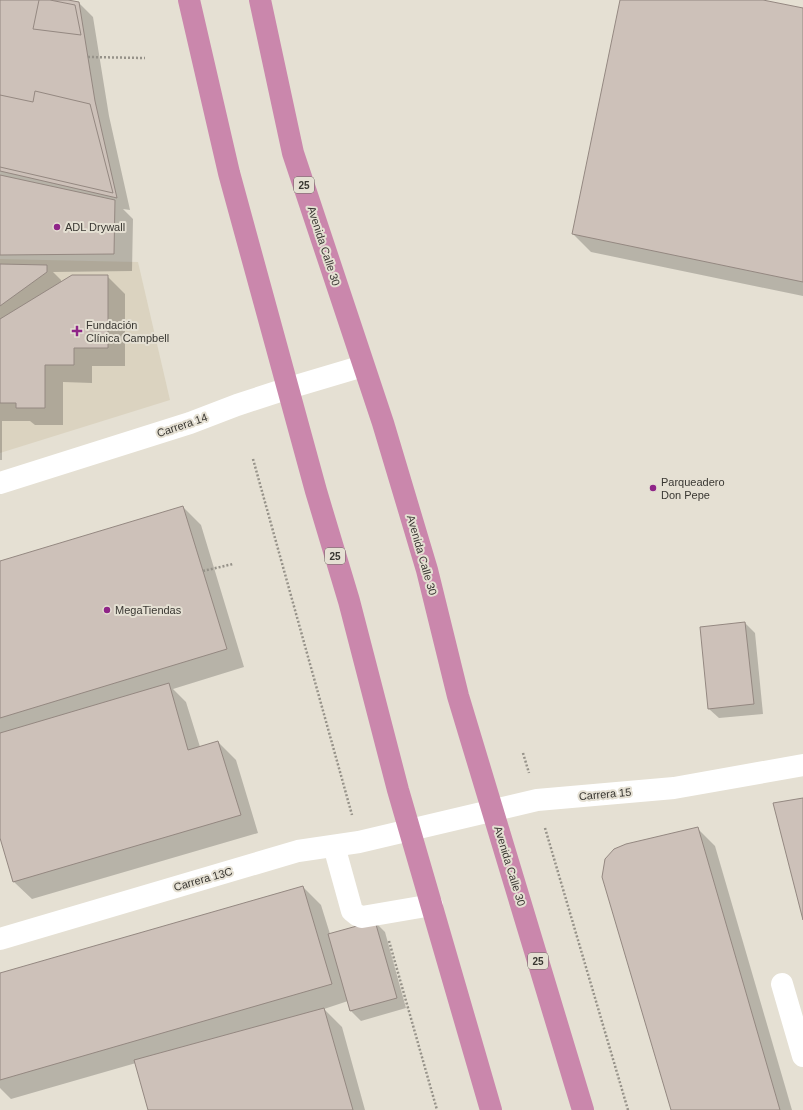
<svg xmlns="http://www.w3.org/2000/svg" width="803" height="1110" font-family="Helvetica,sans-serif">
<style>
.built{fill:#dbd3c0}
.shadow{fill:#0003}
.building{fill:#cdc1b9;stroke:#948881}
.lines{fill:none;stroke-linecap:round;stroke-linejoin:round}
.path{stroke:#969289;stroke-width:2.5;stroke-dasharray:2 2;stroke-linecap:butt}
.minor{stroke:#fff;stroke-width:22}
.highway{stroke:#ca87ac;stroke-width:22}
.poi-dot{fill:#8f2588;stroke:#e5e0d3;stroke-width:1.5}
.labels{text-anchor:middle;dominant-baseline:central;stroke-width:4;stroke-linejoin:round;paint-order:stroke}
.shield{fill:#e5e0d3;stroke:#6d6a62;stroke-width:1}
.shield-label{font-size:10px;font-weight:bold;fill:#393732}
.poi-label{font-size:11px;fill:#393732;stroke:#e5e0d3;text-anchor:start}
.street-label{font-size:11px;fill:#393732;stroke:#e5e0d3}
</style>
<rect width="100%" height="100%" fill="#e5e0d3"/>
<path class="built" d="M 0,259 L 138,262 L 170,400 L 0,453 Z"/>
<g class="shadow">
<path d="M 0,0 L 62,0 L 79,3 L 93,17 L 109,116 L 130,210 L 123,209 L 133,219 L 132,271 L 53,272 L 61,280 L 61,283 L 107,276 L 125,294 L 125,366 L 92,366 L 92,383 L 63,382 L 63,425 L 35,425 L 30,421 L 2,421 L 2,460 L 0,460 Z"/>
<path d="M 621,0 L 758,0 L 803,9 L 803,296 L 591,252 L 573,234 Z"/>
<path d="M 183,507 L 201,525 L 244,667 L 173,689 L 186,702 L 200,747 L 218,742 L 236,760 L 258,833 L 32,899 L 14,882 L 0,834 L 0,562 Z"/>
<path d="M 745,623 L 755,633 L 763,714 L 719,718 L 709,709 Z"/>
<path d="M 697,828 L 715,846 L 792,1110 L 672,1110 Z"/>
<path d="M 303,887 L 321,905 L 330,934 L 375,922 L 385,932 L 406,1008 L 361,1021 L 351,1011 L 348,1001 L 324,1009 L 342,1027 L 365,1110 L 149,1110 L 136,1063 L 11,1099 L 0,1088 L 0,974 Z"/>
</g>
<g class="building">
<path d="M 0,0 L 68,0 L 79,2 L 95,101 L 117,198 L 0,171 Z"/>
<path d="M 39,0 L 50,0 L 75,5 L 81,35 L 33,29 Z"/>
<path d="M 620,0 L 763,0 L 803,8 L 803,282 L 572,234 Z"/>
<path d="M 35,91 L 90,104 L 113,193 L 0,167 L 0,95 L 33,102 Z"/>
<path d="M 0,175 L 115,200 L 114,254 L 0,255 Z"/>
<path d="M 0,264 L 47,265 L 47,272 L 0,306 Z"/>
<path d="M 72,275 L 108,275 L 108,348 L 74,348 L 74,365 L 45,365 L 45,408 L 16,408 L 16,403 L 0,403 L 0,319 Z"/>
<path d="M 183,506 L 227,649 L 0,718 L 0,561 Z"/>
<path d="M 745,622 L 754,704 L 708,709 L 700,627 Z"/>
<path d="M 169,683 L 188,750 L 218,741 L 241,815 L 13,882 L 0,838 L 0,733 Z"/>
<path d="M 803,798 L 803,920 L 773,803 Z"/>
<path d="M 698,827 L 780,1110 L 671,1110 L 602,877 L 605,859 L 614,849 L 626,844 Z"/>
<path d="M 303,886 L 332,984 L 0,1080 L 0,973 Z"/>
<path d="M 375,921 L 397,998 L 350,1011 L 328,934 Z"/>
<path d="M 324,1008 L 353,1110 L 148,1110 L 134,1060 Z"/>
</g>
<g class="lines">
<g class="path">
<path d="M 88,57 L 145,58"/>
<path d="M 253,459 L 352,815"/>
<path d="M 203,571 L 233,564"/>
<path d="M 523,753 L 529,773"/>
<path d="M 545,828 L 628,1110"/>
<path d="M 389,941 L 437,1110"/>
</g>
<g class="minor">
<path d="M 0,483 L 190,423 L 237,405 L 289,388 L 363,366"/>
<path d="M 334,846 L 352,911 L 357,915 L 362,917 L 432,905"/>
<path d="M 0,939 L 298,851 L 359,842 L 537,800 L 674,788 L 803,765"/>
<path d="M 782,984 L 803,1056"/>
</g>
<g class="highway">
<path d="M 189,0 L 229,173 L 316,491 L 349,601 L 398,790 L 491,1110"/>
<path d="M 260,0 L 293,153 L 383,423 L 427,570 L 458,696 L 583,1110"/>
</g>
</g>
<g class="poi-dot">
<circle cx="57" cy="227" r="4"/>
<path d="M75 325h4v4h4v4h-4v4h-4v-4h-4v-4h4z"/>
<circle cx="653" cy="488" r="4"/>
<circle cx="107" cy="610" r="4"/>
</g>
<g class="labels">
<g class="shield">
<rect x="294" y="177" width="20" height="16" rx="3"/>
<rect x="325" y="548" width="20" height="16" rx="3"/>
<rect x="528" y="953" width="20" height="16" rx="3"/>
</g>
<g class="shield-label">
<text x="304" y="185">25</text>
<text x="335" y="556">25</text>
<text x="538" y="961">25</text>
</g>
<g class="poi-label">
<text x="65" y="227">ADL Drywall</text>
<text x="86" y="325">Fundación<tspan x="86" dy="13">Clínica Campbell</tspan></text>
<text x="661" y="482">Parqueadero<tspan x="661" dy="13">Don Pepe</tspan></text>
<text x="115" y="610">MegaTiendas</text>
</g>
<g class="street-label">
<text transform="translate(324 246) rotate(72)">Avenida Calle 30</text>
<text transform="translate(182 425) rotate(-19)">Carrera 14</text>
<text transform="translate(422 555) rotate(74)">Avenida Calle 30</text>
<text transform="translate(605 794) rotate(-5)">Carrera 15</text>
<text transform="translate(510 866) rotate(73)">Avenida Calle 30</text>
<text transform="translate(203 879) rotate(-16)">Carrera 13C</text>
</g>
</g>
</svg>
